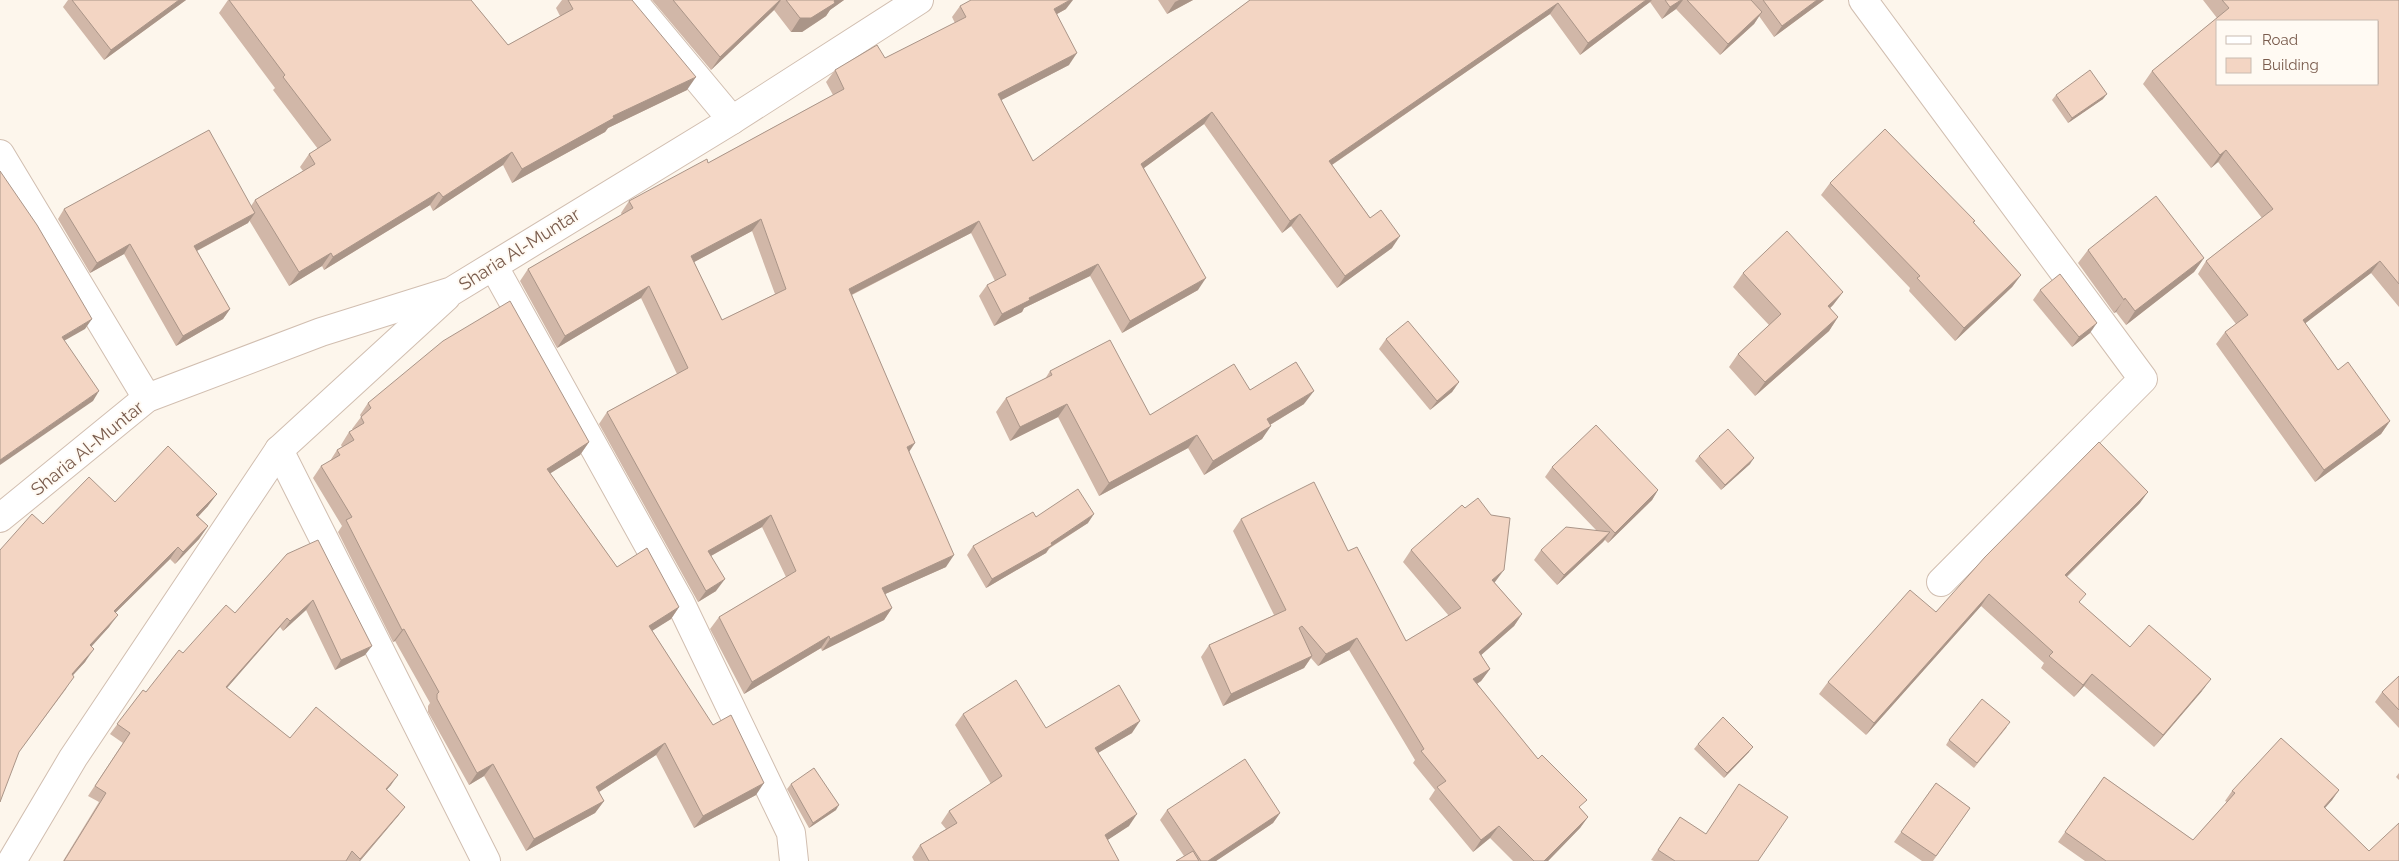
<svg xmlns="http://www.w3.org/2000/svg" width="2399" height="861" font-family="Raleway,sans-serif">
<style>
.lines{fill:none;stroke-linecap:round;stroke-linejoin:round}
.minor-casing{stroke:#d1beb0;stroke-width:30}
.minor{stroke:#fff;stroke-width:28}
.wall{fill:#d1b7a8;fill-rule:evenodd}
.shaded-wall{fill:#aa9588}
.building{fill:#f3d5c3;stroke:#aa9588;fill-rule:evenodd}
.labels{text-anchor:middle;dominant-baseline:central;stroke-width:4;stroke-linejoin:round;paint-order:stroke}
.street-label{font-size:18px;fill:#7a5c4d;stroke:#fffaf3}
</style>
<rect width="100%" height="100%" fill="#fdf6ec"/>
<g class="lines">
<defs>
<g id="minor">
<path d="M 632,0 L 732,120"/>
<path d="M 1863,0 L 2143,379 L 1941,582"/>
<path d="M 0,154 L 147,398"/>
<path d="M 494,267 L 680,602 L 791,833 L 794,861"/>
<path d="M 279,450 L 486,861"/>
<path d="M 0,518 L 147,398 L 321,332 L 452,291 L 732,120 L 919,0"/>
<path d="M 12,861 L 73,758 L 279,450 L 446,297"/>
</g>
</defs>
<use href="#minor" class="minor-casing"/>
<use href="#minor" class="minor"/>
</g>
<g class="wall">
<path d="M 68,0 L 186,0 L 104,60 L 63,7 Z"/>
<path d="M 228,0 L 471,0 L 508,45 L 560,16 L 556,8 L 562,0 L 632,0 L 687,90 L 608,128 L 605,132 L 512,183 L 503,165 L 433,211 L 430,205 L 324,270 L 322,266 L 289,286 L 249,220 L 248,223 L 197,251 L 230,309 L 223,319 L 176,346 L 124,254 L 90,273 L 58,219 L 64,209 L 251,206 L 255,200 L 303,171 L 300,167 L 309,154 L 318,149 L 273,90 L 275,88 L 219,13 Z"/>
<path d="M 652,0 L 844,0 L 830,10 L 826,16 L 802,32 L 791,32 L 774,10 L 711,70 Z"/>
<path d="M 1158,0 L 1193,0 L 1167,14 Z"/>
<path d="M 1250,0 L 1824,0 L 1774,37 L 1759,16 L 1754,24 L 1720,55 L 1676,9 L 1662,19 L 1650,2 L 1580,55 L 1550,14 L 1332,165 L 1392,248 L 1337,288 L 1291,226 L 1282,233 L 1204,124 L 1144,168 L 1198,290 L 1122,333 L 1090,276 L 1024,308 L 1022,312 L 994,326 L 979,296 L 987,285 L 995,281 L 971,233 L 852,295 L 909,452 L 946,567 L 885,594 L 892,608 L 884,620 L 822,651 L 821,648 L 744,694 L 710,629 L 719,617 L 786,577 L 762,527 L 711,556 L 716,591 L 698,602 L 599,424 L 607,412 L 677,374 L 641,298 L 557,348 L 520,281 L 528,269 L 622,215 L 621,213 L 629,201 L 708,163 L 833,95 L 826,82 L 835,70 L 885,58 L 955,23 L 952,17 L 960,6 L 1066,9 L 1057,14 L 1069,65 L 1001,100 L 1033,161 ZM 752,231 L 775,294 L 722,320 L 694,262 Z"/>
<path d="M 2203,0 L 2399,0 L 2399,307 L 2371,273 L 2305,323 L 2338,370 L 2390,421 L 2381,434 L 2315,482 L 2216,344 L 2225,332 L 2236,324 L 2198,274 L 2206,261 L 2262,218 L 2218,162 L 2211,168 L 2143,84 L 2152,71 L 2217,18 Z"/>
<path d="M 2056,95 L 2103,99 L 2068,123 L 2052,100 Z"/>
<path d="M 1830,183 L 1973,223 L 2021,275 L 2012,287 L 1955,341 L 1909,291 L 1910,288 L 1821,195 Z"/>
<path d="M 2088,250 L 2204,258 L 2194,272 L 2126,325 L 2116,312 L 2114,313 L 2078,263 Z"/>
<path d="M 1743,273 L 1843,292 L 1833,305 L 1830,308 L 1838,317 L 1829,331 L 1755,396 L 1729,367 L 1738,354 L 1769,325 L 1733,287 Z"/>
<path d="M 2040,290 L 2090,333 L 2072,347 L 2033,300 Z"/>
<path d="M 1386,339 L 1459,382 L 1452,392 L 1430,410 L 1379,349 Z"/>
<path d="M 1050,371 L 1150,415 L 1250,390 L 1304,404 L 1270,425 L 1262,439 L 1204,475 L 1188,448 L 1099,496 L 1058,417 L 1010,441 L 996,412 L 1006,398 L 1045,379 Z"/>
<path d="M 368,403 L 589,442 L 580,455 L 550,473 L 617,567 L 679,607 L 671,619 L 652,630 L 756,795 L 694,828 L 656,755 L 599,792 L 604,801 L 595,813 L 526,851 L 484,776 L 469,785 L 428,712 L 428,706 L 430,703 L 395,641 L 393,642 L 338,532 L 342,526 L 313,478 L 321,466 L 330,461 L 337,450 L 342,447 L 341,445 L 349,432 L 353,430 L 352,429 L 361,417 L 360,415 Z"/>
<path d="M 1699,456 L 1750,464 L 1721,490 L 1695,461 Z"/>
<path d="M 1552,467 L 1658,490 L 1652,500 L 1608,543 L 1605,540 L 1557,585 L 1534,560 L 1541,550 L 1596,530 L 1545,477 Z"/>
<path d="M 115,502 L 208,506 L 198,517 L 208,526 L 199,539 L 175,564 L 170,559 L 116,612 L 109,627 L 91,647 L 85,662 L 73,675 L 66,689 L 18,753 Z"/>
<path d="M 2140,503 L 2067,577 L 2080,603 L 2130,647 L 2202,691 L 2154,747 L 2084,686 L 2074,697 L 2041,668 L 2044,663 L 1981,606 L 1866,735 L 1819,694 L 1828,682 L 1936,612 Z"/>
<path d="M 1036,517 L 1088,523 L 1050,548 L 1046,553 L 986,588 L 967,555 L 973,546 Z"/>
<path d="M 1241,519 L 1348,551 L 1406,641 L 1449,616 L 1403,562 L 1411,550 L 1495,583 L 1522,614 L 1514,626 L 1481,655 L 1490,669 L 1481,681 L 1477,684 L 1538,759 L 1581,809 L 1588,817 L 1580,828 L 1548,861 L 1513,861 L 1490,838 L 1473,852 L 1429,799 L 1435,790 L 1413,763 L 1415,760 L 1349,650 L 1318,666 L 1311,658 L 1304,668 L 1223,706 L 1201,657 L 1209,645 L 1274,615 L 1233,531 Z"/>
<path d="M 287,554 L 365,655 L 335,670 L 306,610 L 283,631 L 280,627 L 227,688 L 290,738 L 391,785 L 386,790 L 405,807 L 398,816 L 360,861 L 63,861 L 99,802 L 88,796 L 123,743 L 110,734 L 143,690 L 146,692 L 183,653 L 235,613 Z"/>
<path d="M 2399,676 L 2399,728 L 2375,702 L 2382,692 Z"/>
<path d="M 963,714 L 1046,728 L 1132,733 L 1098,753 L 1129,826 L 1107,840 L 1119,861 L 914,861 L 912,857 L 920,845 L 946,829 L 941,823 L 949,811 L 991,784 L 955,725 Z"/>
<path d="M 2007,727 L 1974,768 L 1946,745 L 1949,740 Z"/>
<path d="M 1698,744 L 1749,752 L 1724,778 L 1694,749 Z"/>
<path d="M 2399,773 L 2399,780 L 2396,777 Z"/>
<path d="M 2104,777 L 2193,840 L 2227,802 L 2225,801 L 2232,791 L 2339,790 L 2332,800 L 2325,808 L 2369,851 L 2399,861 L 2085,861 L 2058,842 Z"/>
<path d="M 1936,783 L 1970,808 L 1933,861 L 1922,861 L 1894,842 Z"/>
<path d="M 791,784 L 836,810 L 809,828 L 787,789 Z"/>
<path d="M 1167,810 L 1280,813 L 1273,823 L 1216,861 L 1176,861 L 1184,856 L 1160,820 Z"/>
<path d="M 1680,817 L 1705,834 L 1758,861 L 1654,861 L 1651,860 Z"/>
</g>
<g class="shaded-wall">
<path d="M 179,0 L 186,0 L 104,60 L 111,50 Z"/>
<path d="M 780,0 L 781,0 L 774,10 L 711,70 L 720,57 Z"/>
<path d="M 835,0 L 844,0 L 830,10 L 826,16 L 802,32 L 791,32 L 800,18 Z"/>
<path d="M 1070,0 L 1073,0 L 1066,9 L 1046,20 L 1054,9 Z"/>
<path d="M 1179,0 L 1193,0 L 1167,14 L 1175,2 Z"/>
<path d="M 1646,0 L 1652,0 L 1650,2 L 1580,55 L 1588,43 Z"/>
<path d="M 1681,0 L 1683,0 L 1676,9 L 1662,19 L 1670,7 Z"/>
<path d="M 1817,0 L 1824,0 L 1774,37 L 1782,26 Z"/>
<path d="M 1558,3 L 1550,14 L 1320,173 L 1329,161 Z"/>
<path d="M 1762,12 L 1754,24 L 1720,55 L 1728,44 Z"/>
<path d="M 1077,53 L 1069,65 L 990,106 L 998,94 Z"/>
<path d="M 696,77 L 687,90 L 608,128 L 605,132 L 512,183 L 522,169 L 613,116 Z"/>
<path d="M 2107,94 L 2103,99 L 2068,123 L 2072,118 Z"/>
<path d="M 1212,112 L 1204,124 L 1133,176 L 1141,164 Z"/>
<path d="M 2226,150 L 2218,162 L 2211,168 L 2220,155 Z"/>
<path d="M 512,152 L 503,165 L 433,211 L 443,197 Z"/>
<path d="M 439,192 L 430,205 L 324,270 L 333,257 Z"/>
<path d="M 255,213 L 248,223 L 187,256 L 194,246 Z"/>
<path d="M 1300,214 L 1291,226 L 1282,233 L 1290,221 Z"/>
<path d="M 761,219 L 752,231 L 683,268 L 691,256 Z"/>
<path d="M 979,221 L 971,233 L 841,300 L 849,289 Z"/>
<path d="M 1400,236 L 1392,248 L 1337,288 L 1345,276 Z"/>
<path d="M 130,244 L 124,254 L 90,273 L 97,263 Z"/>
<path d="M 331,253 L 322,266 L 289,286 L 299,272 Z"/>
<path d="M 2204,258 L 2194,272 L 2126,325 L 2135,311 Z"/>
<path d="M 2380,261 L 2371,273 L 2294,332 L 2303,320 Z"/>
<path d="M 1098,264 L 1090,276 L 1024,308 L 1022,312 L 994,326 L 1002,314 L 1029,298 Z"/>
<path d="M 2021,275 L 2012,287 L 1955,341 L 1964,328 Z"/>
<path d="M 1206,278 L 1198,290 L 1122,333 L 1130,321 Z"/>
<path d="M 649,286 L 641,298 L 557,348 L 565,336 Z"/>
<path d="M 1843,292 L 1833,305 L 1818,320 L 1828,306 Z"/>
<path d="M 2125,298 L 2116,312 L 2114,313 L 2124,300 Z"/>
<path d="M 230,309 L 223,319 L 176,346 L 183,336 Z"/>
<path d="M 1838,317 L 1829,331 L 1755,396 L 1765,382 Z"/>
<path d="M 92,319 L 85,329 L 55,346 L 62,337 Z"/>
<path d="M 2097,323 L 2090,333 L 2072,347 L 2079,337 Z"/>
<path d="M 1459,382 L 1452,392 L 1430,410 L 1437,401 Z"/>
<path d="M 99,391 L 93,401 L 0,465 L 0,460 Z"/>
<path d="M 1314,391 L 1304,404 L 1258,432 L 1267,419 Z"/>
<path d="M 1067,404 L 1058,417 L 1010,441 L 1020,427 Z"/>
<path d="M 2390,421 L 2381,434 L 2315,482 L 2324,470 Z"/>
<path d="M 1271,426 L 1262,439 L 1204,475 L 1213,461 Z"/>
<path d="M 1197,435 L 1188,448 L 1099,496 L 1109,483 Z"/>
<path d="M 589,442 L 580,455 L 538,481 L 547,469 Z"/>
<path d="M 915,443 L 907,455 L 907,447 Z"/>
<path d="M 1754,458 L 1750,464 L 1721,490 L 1725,485 Z"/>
<path d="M 1658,490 L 1652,500 L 1608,543 L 1615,533 Z"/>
<path d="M 2148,492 L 2140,503 L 2056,587 L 2065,575 Z"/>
<path d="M 217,494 L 208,506 L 187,528 L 196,515 Z"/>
<path d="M 1094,514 L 1088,523 L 1049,548 L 1046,553 L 986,588 L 992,579 L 1051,543 Z"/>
<path d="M 771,515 L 762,527 L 700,562 L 708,551 Z"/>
<path d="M 208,526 L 199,539 L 175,564 L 183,552 Z"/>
<path d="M 1610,532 L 1603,542 L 1557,585 L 1564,575 Z"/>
<path d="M 178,547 L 170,559 L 105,623 L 114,611 Z"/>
<path d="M 954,555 L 946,567 L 874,599 L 882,588 Z"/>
<path d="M 1504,570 L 1495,582 L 1484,592 L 1492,580 Z"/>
<path d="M 725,579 L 716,591 L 698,602 L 706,591 Z"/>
<path d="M 1989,594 L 1981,606 L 1866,735 L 1874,723 Z"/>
<path d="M 313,600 L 306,610 L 283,631 L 290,621 Z"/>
<path d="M 679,607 L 671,619 L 641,638 L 649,626 Z"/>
<path d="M 892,608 L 884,620 L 822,651 L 830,639 Z"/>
<path d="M 1522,614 L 1514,626 L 1471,664 L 1479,652 Z"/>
<path d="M 118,615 L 109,627 L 81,658 L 90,645 Z"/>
<path d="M 287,618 L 280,627 L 219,697 L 226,687 Z"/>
<path d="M 404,629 L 395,641 L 393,642 L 402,630 Z"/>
<path d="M 829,636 L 821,648 L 744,694 L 752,682 Z"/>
<path d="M 1357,638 L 1349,650 L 1318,666 L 1326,654 Z"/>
<path d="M 372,646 L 365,655 L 335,670 L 341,660 Z"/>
<path d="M 94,649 L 85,662 L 63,686 L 72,674 Z"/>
<path d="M 1312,656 L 1304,668 L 1223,706 L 1231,694 Z"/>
<path d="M 1490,669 L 1481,681 L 1465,691 L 1473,679 Z"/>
<path d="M 2092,674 L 2084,686 L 2074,697 L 2083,685 Z"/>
<path d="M 2211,679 L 2202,691 L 2154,747 L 2163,735 Z"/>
<path d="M 1140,721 L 1132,733 L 1086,760 L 1095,748 Z"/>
<path d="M 665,743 L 656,755 L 588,799 L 596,787 Z"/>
<path d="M 1753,747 L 1749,752 L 1724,778 L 1727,773 Z"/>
<path d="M 493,764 L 484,776 L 469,785 L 477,773 Z"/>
<path d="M 398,775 L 391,785 L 379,799 L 386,789 Z"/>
<path d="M 764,783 L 756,795 L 694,828 L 703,816 Z"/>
<path d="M 2339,790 L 2332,800 L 2317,817 L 2324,807 Z"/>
<path d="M 604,801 L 595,813 L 526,851 L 534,839 Z"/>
<path d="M 839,805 L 836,810 L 809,828 L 813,823 Z"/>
<path d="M 405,807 L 398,816 L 360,861 L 359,861 Z"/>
<path d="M 1280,813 L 1273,823 L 1216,861 L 1208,861 Z"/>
<path d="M 1137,814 L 1129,826 L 1097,847 L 1105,835 Z"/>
<path d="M 1588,817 L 1580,828 L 1548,861 L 1544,861 Z"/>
<path d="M 1499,826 L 1490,838 L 1473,852 L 1481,840 Z"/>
</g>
<g class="building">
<path d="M 72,0 L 179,0 L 111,50 Z"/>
<path d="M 229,0 L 471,0 L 508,45 L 573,9 L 568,0 L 632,0 L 696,77 L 613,116 L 614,118 L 522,169 L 512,152 L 443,197 L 439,192 L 333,257 L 331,253 L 299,272 L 255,200 L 315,164 L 309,154 L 331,140 L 283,77 L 285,75 Z"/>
<path d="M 673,0 L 780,0 L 720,57 Z"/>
<path d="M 786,0 L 835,0 L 834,1 L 835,3 L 811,18 L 800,18 Z"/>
<path d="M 971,0 L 1070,0 L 1054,9 L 1077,53 L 998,94 L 1033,161 L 1250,0 L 1646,0 L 1588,43 L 1558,3 L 1329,161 L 1370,218 L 1381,210 L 1400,236 L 1345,276 L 1300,214 L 1290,221 L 1212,112 L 1141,164 L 1206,278 L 1130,321 L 1098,264 L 1029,298 L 1030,300 L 1002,314 L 987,285 L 1006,275 L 979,221 L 849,289 L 915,443 L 907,447 L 954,555 L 882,588 L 892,608 L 830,639 L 829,636 L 752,682 L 719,617 L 796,571 L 771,515 L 708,551 L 725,579 L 706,591 L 607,412 L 688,368 L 649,286 L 565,336 L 528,269 L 633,208 L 629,201 L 707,159 L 708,163 L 844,89 L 835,70 L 877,45 L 885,58 L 966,17 L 960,6 ZM 761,219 L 786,289 L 722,320 L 691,256 Z"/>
<path d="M 1665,0 L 1681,0 L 1670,7 Z"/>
<path d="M 1687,0 L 1751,0 L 1762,12 L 1728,44 Z"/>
<path d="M 1763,0 L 1817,0 L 1782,26 Z"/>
<path d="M 2222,0 L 2399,0 L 2399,284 L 2380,261 L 2303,320 L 2338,370 L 2348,362 L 2390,421 L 2324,470 L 2225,332 L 2248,315 L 2206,261 L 2273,209 L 2226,150 L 2220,155 L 2152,71 L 2229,8 ZM 2218,21 L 2378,21 L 2378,84 L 2218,84 Z"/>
<path d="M 2090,70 L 2107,94 L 2072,118 L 2056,95 Z"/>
<path d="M 1885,129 L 1975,221 L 1973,222 L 2021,275 L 1964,328 L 1917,278 L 1920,276 L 1830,183 Z"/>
<path d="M 209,130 L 255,213 L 194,246 L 230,309 L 183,336 L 130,244 L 97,263 L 64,209 Z"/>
<path d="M 0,171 L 37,225 L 92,319 L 62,337 L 99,391 L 0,460 Z"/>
<path d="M 2156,196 L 2204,258 L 2135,311 L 2125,298 L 2124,300 L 2088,250 Z"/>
<path d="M 1787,231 L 1843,292 L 1828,306 L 1838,317 L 1765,382 L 1738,354 L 1781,314 L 1743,273 Z"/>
<path d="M 2060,274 L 2097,323 L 2079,337 L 2040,290 Z"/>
<path d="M 510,301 L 589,442 L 547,469 L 617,567 L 647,548 L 679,607 L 649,626 L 713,725 L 731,715 L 764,783 L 703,816 L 665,743 L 596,787 L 604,801 L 534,839 L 493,764 L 477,773 L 437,699 L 437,694 L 439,692 L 404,629 L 402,630 L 346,520 L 352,517 L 321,466 L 340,455 L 337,450 L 354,440 L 349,432 L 364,423 L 361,417 L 371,408 L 368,403 L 443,341 Z"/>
<path d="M 1408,321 L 1459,382 L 1437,401 L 1386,339 Z"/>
<path d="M 1110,340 L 1150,415 L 1234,364 L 1250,390 L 1296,362 L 1314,391 L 1267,419 L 1271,426 L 1213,461 L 1197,435 L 1109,483 L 1067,404 L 1020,427 L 1006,398 L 1052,375 L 1050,371 Z"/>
<path d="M 1596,425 L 1658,490 L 1615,533 L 1552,467 Z"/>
<path d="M 1728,429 L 1754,458 L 1725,485 L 1699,456 Z"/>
<path d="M 2099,442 L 2148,492 L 2065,575 L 2086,594 L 2079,602 L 2130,647 L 2149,625 L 2211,679 L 2163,735 L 2092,674 L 2083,685 L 2049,656 L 2053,652 L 1989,594 L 1874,723 L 1828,682 L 1910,590 L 1936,612 L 1985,557 Z"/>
<path d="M 168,446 L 217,494 L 196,515 L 208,526 L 183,552 L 178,547 L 114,611 L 118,615 L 90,645 L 94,649 L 72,674 L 74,677 L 19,752 L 0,802 L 0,550 L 32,514 L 43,524 L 89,477 L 115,502 Z"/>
<path d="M 1314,482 L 1348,551 L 1357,547 L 1406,641 L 1461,608 L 1411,550 L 1462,505 L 1465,508 L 1478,498 L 1491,515 L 1510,518 L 1504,570 L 1492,580 L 1522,614 L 1479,652 L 1490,669 L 1473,679 L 1538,759 L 1542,755 L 1587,800 L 1579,807 L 1588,817 L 1544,861 L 1534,861 L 1499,826 L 1481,840 L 1437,787 L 1446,781 L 1421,751 L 1424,749 L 1357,638 L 1326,654 L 1302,626 L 1299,628 L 1312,656 L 1231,694 L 1209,645 L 1286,610 L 1241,519 L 1272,503 Z"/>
<path d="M 1078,489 L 1094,514 L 1051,543 L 1052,545 L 992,579 L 973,546 L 1033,512 L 1036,517 Z"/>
<path d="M 1566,527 L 1610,532 L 1564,575 L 1541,550 Z"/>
<path d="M 318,540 L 372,646 L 341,660 L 313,600 L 290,621 L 287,618 L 226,687 L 290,738 L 316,707 L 398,775 L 386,789 L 405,807 L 360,859 L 352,851 L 346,861 L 64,861 L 106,793 L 95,786 L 130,733 L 117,724 L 143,690 L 146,692 L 179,650 L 183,653 L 226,605 L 235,613 L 287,554 Z"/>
<path d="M 2399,676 L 2399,710 L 2382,692 Z"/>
<path d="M 1016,680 L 1046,728 L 1119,685 L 1140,721 L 1095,748 L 1137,814 L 1105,835 L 1119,861 L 929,861 L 920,845 L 957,823 L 949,811 L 1002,776 L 963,714 Z"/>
<path d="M 1982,699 L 2010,722 L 1977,763 L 1949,740 Z"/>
<path d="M 1723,717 L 1753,747 L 1727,773 L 1698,744 Z"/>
<path d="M 2281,738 L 2339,790 L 2324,807 L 2369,851 L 2399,823 L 2399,861 L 2106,861 L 2065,832 L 2104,777 L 2193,840 L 2235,793 L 2232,791 Z"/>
<path d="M 1245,759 L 1280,813 L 1208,861 L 1201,861 L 1167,810 Z"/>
<path d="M 814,768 L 839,805 L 813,823 L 791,784 Z"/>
<path d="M 1936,783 L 1970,808 L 1936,856 L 1901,832 Z"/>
<path d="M 1739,784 L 1788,817 L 1758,861 L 1675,861 L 1658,850 L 1680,817 L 1706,834 Z"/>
<path d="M 1193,851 L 1199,861 L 1176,861 Z"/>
</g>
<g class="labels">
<g class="street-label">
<text transform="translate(519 249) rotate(-32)">Sharia Al-Muntar</text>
<text transform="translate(87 448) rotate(-39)">Sharia Al-Muntar</text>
</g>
</g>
<rect x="2216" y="20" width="162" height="65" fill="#fffaf3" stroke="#cabbb1"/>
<rect x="2226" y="36" width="25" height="8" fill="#ffffff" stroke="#cabbb1"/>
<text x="2262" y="45" font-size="15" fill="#7a5c4d">Road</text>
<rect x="2226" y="58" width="25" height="15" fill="#f3d5c3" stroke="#cabbb1"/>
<text x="2262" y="70" font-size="15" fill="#7a5c4d">Building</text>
</svg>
